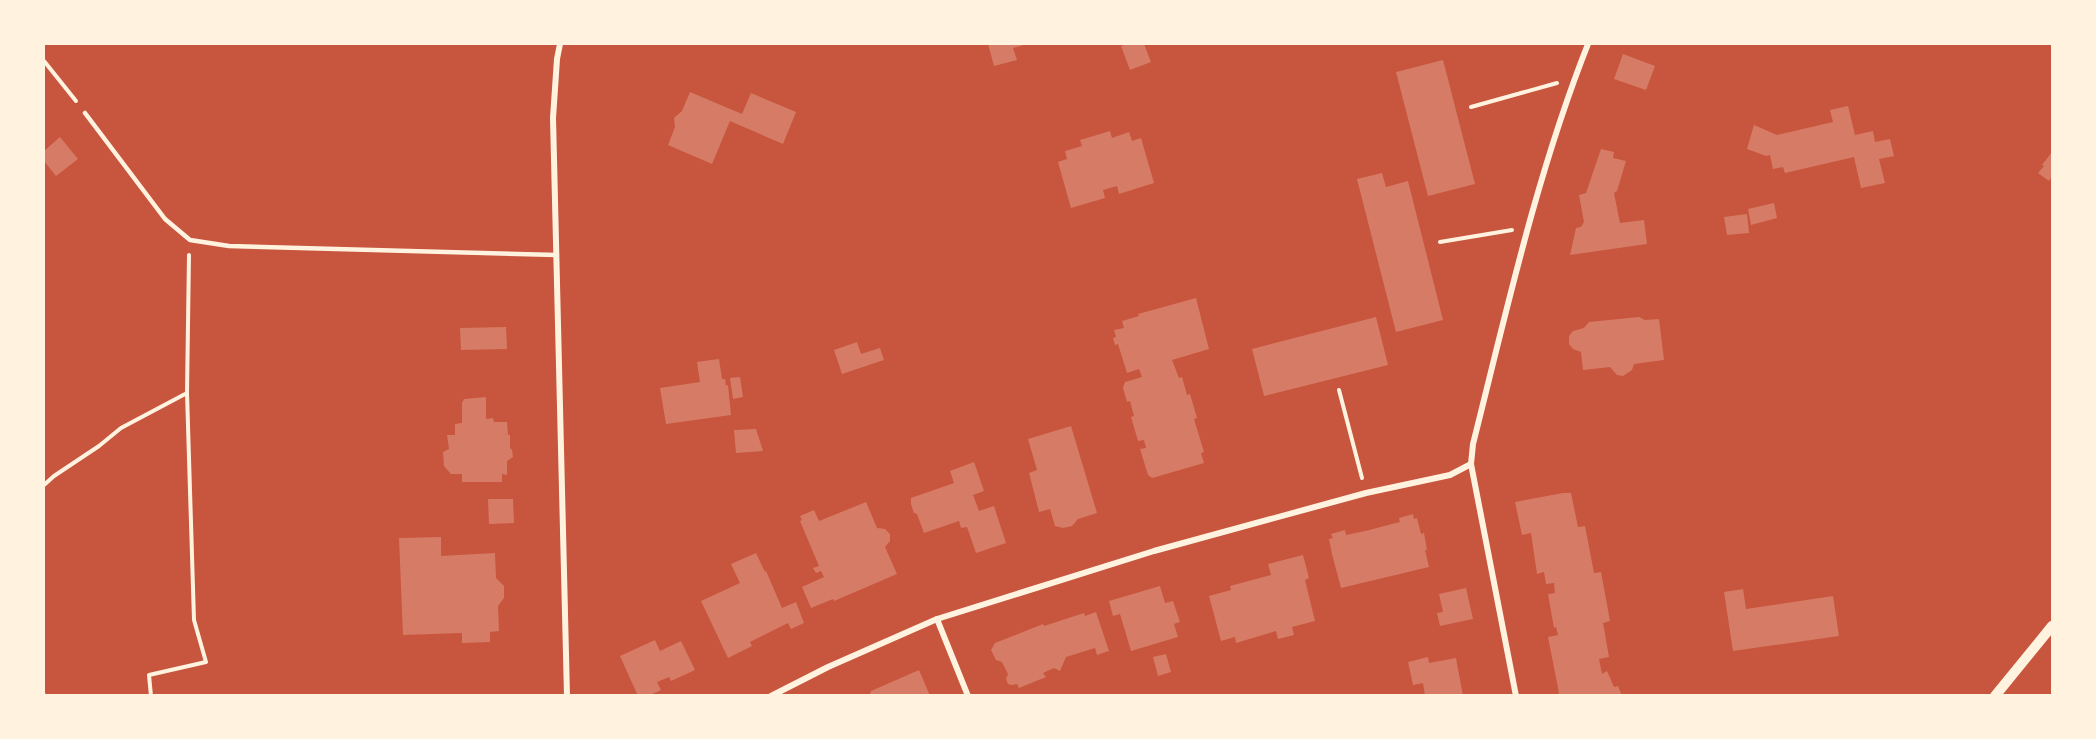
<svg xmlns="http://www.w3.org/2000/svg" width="2096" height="739" font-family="Commissioner,sans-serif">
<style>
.building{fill:#d67c66}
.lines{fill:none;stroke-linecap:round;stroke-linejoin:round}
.path{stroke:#fff3e0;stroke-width:4}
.service{stroke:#fff3e0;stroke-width:4.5}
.minor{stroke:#fff3e0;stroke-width:6}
.tertiary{stroke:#fff3e0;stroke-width:10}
</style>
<rect width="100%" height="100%" fill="#c8553d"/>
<g class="building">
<path d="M 988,44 L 1027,44 L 1013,48 L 1017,60 L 994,66 Z"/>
<path d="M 1128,44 L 1144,44 L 1151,62 L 1130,70 L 1121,46 Z"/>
<path d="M 1623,54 L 1655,66 L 1646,90 L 1614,79 Z"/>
<path d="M 1443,60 L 1475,184 L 1428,196 L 1396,72 Z"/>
<path d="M 690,92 L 742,114 L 751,93 L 796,112 L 783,144 L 730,121 L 712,164 L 668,145 L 675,127 L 674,118 L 682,111 Z"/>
<path d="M 1848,106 L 1855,135 L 1873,131 L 1875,142 L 1890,139 L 1894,156 L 1879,159 L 1885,183 L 1861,188 L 1854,157 L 1785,173 L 1783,167 L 1773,169 L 1770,155 L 1766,156 L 1747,149 L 1754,125 L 1777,135 L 1833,122 L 1830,110 Z"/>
<path d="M 1110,131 L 1112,138 L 1129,132 L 1132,141 L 1141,138 L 1154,183 L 1119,194 L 1117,186 L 1103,190 L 1105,198 L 1071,208 L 1058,162 L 1067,159 L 1065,151 L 1082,146 L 1080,140 Z"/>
<path d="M 60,137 L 78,159 L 56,176 L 44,161 L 44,151 Z"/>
<path d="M 1601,149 L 1614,152 L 1613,158 L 1626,161 L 1617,191 L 1614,193 L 1620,223 L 1644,220 L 1647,244 L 1570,255 L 1576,228 L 1581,227 L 1584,222 L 1579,195 L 1586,193 Z"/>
<path d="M 2052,152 L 2052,176 L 2049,181 L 2038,173 L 2044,166 L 2042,165 Z"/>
<path d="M 1382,173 L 1386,187 L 1408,181 L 1443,320 L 1396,332 L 1357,179 Z"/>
<path d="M 1774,203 L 1777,218 L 1751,225 L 1748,209 Z"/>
<path d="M 1747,214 L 1749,233 L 1727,235 L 1724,217 Z"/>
<path d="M 1196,298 L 1209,349 L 1172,360 L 1179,378 L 1182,377 L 1187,395 L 1190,394 L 1197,418 L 1194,419 L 1204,452 L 1201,453 L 1204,463 L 1152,478 L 1148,475 L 1140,449 L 1146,448 L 1144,440 L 1138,441 L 1131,417 L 1134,416 L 1130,401 L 1127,402 L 1123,388 L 1125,382 L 1142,377 L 1139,369 L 1127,373 L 1118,344 L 1115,345 L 1113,338 L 1116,337 L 1114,330 L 1124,328 L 1122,321 L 1139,316 L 1138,314 Z"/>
<path d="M 1376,317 L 1388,365 L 1264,396 L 1252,349 Z"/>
<path d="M 1639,317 L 1645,320 L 1659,319 L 1664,360 L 1634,364 L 1632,370 L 1623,376 L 1617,375 L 1610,367 L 1583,370 L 1581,352 L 1573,349 L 1569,344 L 1569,336 L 1573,331 L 1584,328 L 1589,322 Z"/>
<path d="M 506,327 L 507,349 L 461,350 L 460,328 Z"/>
<path d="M 857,342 L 861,354 L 880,348 L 884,360 L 842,374 L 834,350 Z"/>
<path d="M 719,359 L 722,379 L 725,379 L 726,386 L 728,385 L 731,415 L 666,424 L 660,388 L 700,382 L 697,362 Z"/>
<path d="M 740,377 L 743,397 L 733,399 L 730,378 Z"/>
<path d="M 486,397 L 486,419 L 493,418 L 494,422 L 507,422 L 508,435 L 510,435 L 510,448 L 512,450 L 513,457 L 507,461 L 507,475 L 502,474 L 502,482 L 462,482 L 462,474 L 451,474 L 444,466 L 443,452 L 449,449 L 447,435 L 455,435 L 455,424 L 462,423 L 462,403 L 464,399 Z"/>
<path d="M 1071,426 L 1097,513 L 1078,519 L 1072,526 L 1063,528 L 1055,526 L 1050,509 L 1039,512 L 1029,473 L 1037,470 L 1028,439 Z"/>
<path d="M 756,429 L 763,451 L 736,453 L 734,430 Z"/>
<path d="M 974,462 L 984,491 L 973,495 L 979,511 L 994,506 L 1006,543 L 976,553 L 967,527 L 961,528 L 959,521 L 924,533 L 917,514 L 914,513 L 911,504 L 911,498 L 954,483 L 950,471 Z"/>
<path d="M 1563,493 L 1571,493 L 1578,527 L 1585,526 L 1594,573 L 1601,572 L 1610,621 L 1603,623 L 1609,657 L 1599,659 L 1602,674 L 1607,671 L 1614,687 L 1618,686 L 1622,696 L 1555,696 L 1559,693 L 1548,637 L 1558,635 L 1556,627 L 1554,628 L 1548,594 L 1555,593 L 1554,583 L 1546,584 L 1544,572 L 1537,574 L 1531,533 L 1522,535 L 1515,502 Z"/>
<path d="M 488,499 L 513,499 L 514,523 L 489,524 Z"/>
<path d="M 866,502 L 877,528 L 885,529 L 890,534 L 890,541 L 885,547 L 897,574 L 834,601 L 833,599 L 811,608 L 802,587 L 824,577 L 821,571 L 816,573 L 813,568 L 819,566 L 800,521 L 802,520 L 800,516 L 814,510 L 819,521 Z"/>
<path d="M 1413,514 L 1414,519 L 1417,518 L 1421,534 L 1424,533 L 1427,550 L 1425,550 L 1429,567 L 1341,588 L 1332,554 L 1329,539 L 1333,538 L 1331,534 L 1345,530 L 1346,535 L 1365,531 L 1400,522 L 1399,518 Z"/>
<path d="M 441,537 L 441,556 L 495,553 L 496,578 L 504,586 L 504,598 L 498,606 L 499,631 L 490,632 L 490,642 L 462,643 L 462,633 L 403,635 L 399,538 Z"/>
<path d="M 756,553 L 765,572 L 766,571 L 782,608 L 796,602 L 804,623 L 791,629 L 788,623 L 750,642 L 752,646 L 728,658 L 701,601 L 740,583 L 731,564 Z"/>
<path d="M 1303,555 L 1309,578 L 1305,580 L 1315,621 L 1292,627 L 1294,635 L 1278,639 L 1276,631 L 1236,643 L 1235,637 L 1221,641 L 1209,596 L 1231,590 L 1230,586 L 1271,575 L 1268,564 Z"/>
<path d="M 1160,586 L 1165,603 L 1173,601 L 1180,622 L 1174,624 L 1178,637 L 1131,651 L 1120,614 L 1113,616 L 1109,601 Z"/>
<path d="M 1466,588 L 1473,619 L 1440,626 L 1437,613 L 1443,612 L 1439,594 Z"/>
<path d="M 1743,589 L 1746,609 L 1833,596 L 1839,636 L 1733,651 L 1724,592 Z"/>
<path d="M 1096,612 L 1109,651 L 1097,655 L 1095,648 L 1066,657 L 1060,671 L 1054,668 L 1043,673 L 1046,677 L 1019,688 L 1017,684 L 1012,685 L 1008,684 L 1006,679 L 1008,674 L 1002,662 L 996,660 L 991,650 L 995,643 L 1043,624 L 1044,626 L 1084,613 L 1085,616 Z"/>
<path d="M 655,640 L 660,651 L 681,641 L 695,670 L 671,681 L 669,677 L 657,682 L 661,690 L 648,696 L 638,696 L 620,656 Z"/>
<path d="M 1166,654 L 1171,672 L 1158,676 L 1153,657 Z"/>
<path d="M 1428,657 L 1429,663 L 1456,658 L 1463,696 L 1425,696 L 1423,683 L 1413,685 L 1408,662 Z"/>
<path d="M 919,670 L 930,696 L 869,696 L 871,691 Z"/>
</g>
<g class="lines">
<g class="path">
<path d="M 44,61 L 76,101"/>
<path d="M 1471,107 L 1557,83"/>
<path d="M 1440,242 L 1512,230"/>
<path d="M 1339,390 L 1362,478"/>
<path d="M 44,485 L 54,476 L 99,446 L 121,428 L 187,393"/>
<path d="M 44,695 L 44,696"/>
<path d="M 151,696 L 149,675 L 206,662 L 194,620 L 187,393 L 189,255"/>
</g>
<path class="service" d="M 85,113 L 165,219 L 190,240 L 229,246 L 557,255"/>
<g class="minor">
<path d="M 560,44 L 557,59 L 553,118 L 567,696"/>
<path d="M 937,619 L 968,696"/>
<path d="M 771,696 L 828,667 L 937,619 L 1154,551 L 1366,493 L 1450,475 L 1471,464"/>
<path d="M 1516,696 L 1471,464 L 1473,444 C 1507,309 1537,173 1588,44"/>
</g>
<path class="tertiary" d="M 1995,696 L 2052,626"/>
</g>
<rect width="2096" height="739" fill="none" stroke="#fff3e0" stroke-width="90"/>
</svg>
